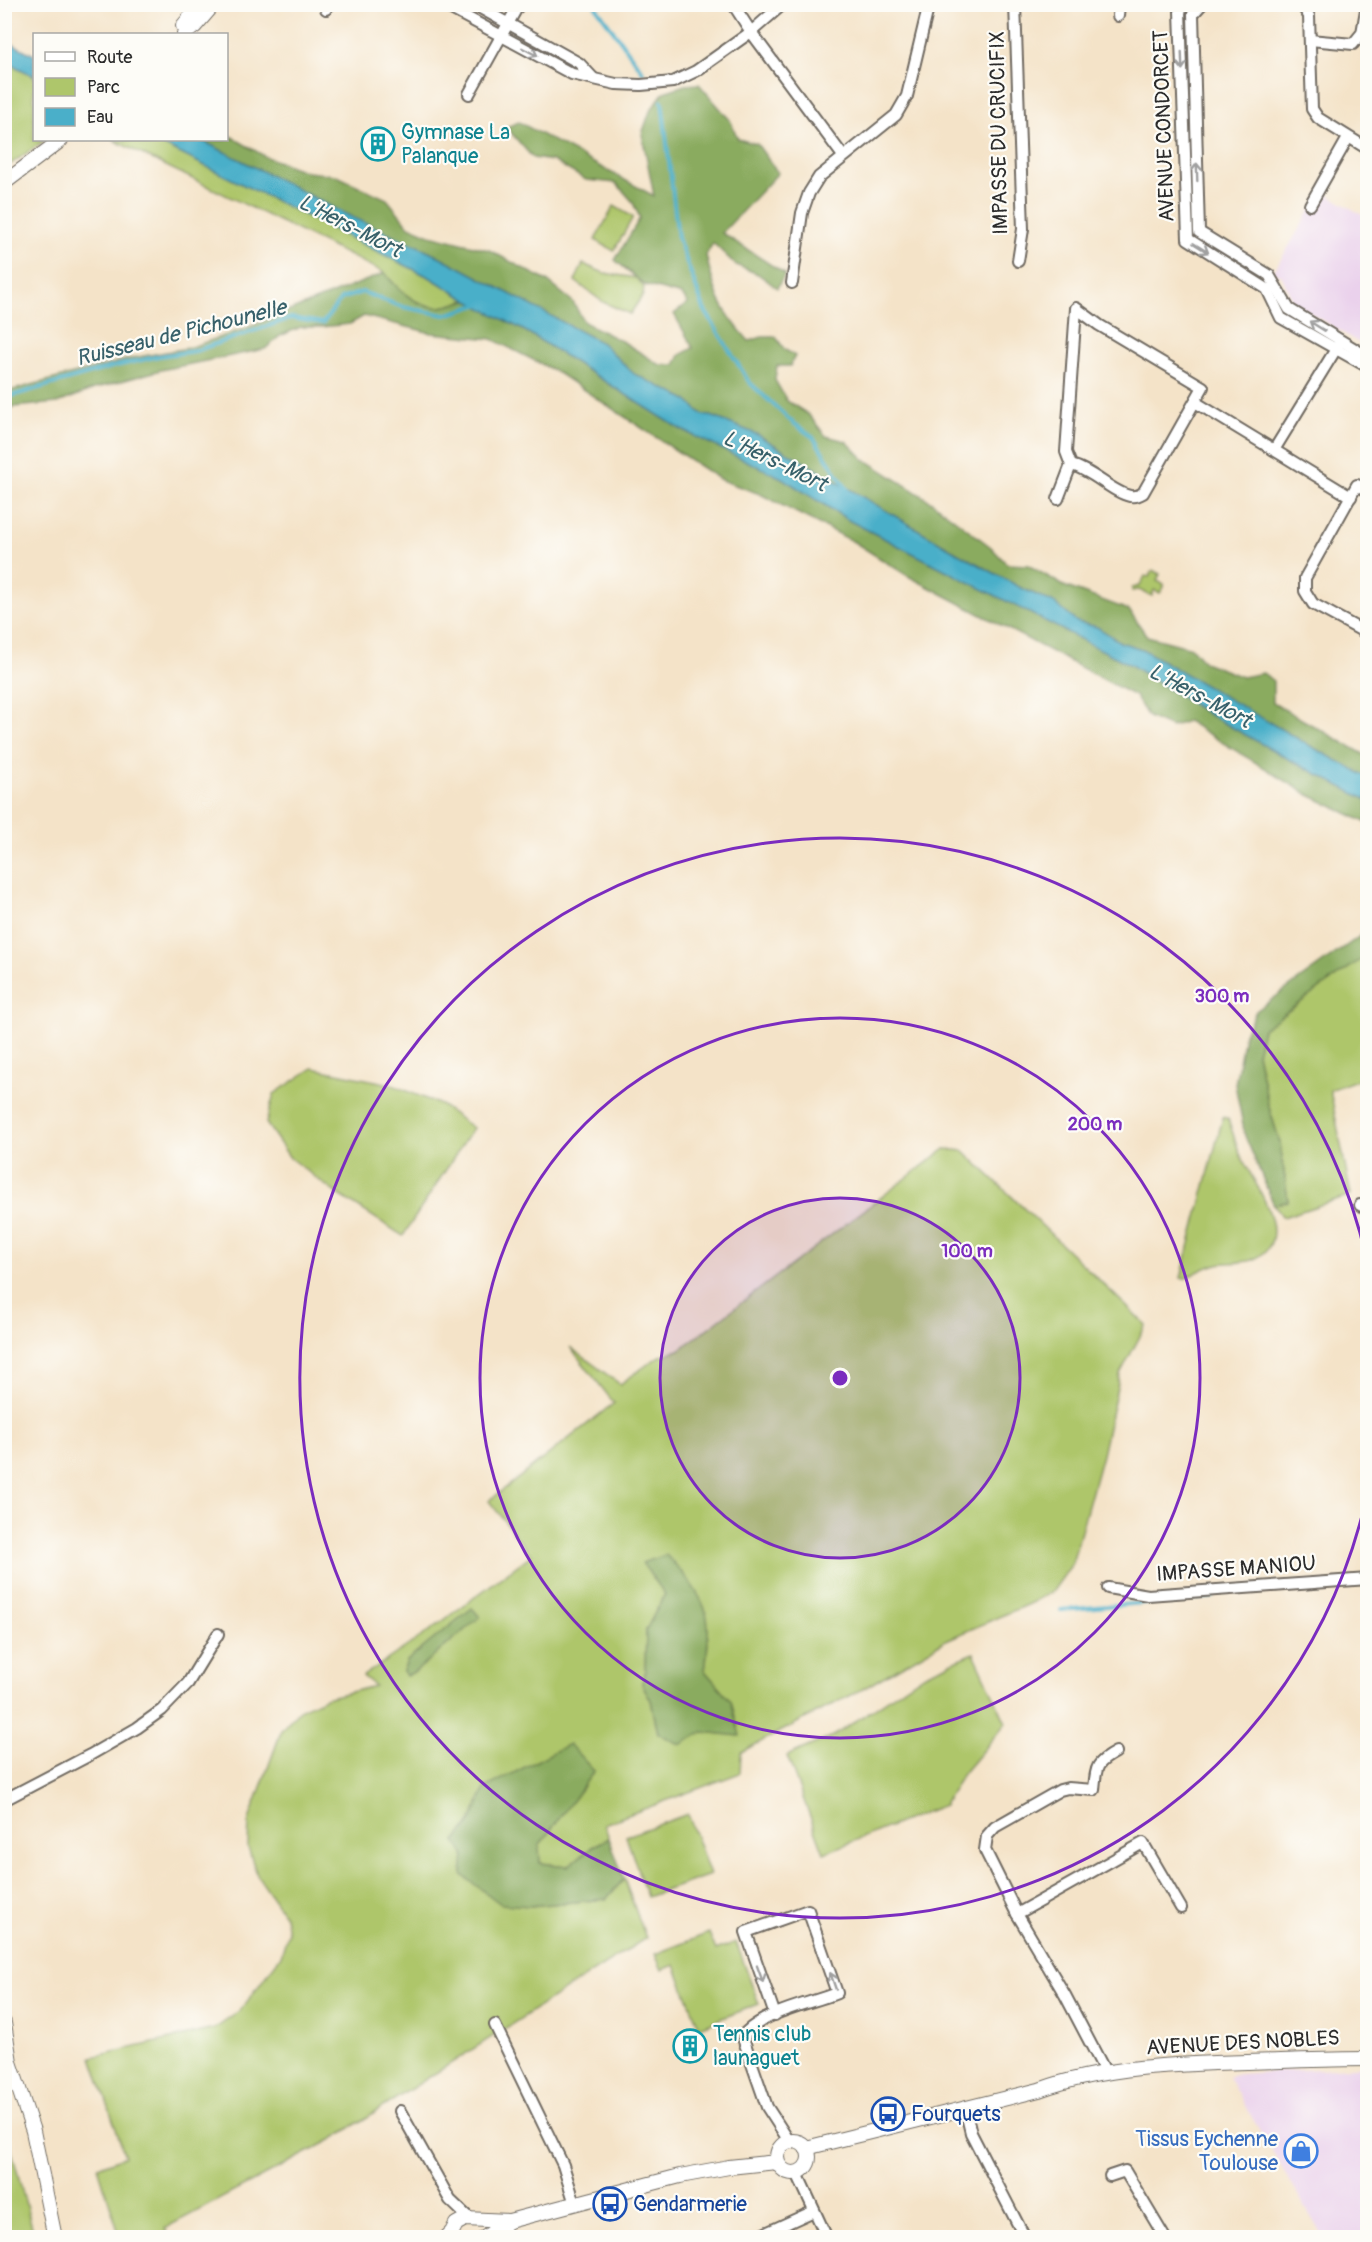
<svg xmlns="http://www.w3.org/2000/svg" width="1372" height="2242" font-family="Pangolin,sans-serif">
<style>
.built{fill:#ead1ec}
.green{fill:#aec66b;stroke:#6c784b;stroke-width:1.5;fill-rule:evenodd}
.forest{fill:#8aab5f;stroke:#5a6b45;stroke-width:1.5}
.water{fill:#4aafc9;stroke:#3a6d7a;stroke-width:1.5}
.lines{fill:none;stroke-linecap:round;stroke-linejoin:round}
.stream{stroke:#4aafc9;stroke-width:4}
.minor-casing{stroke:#716b62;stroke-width:14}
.tertiary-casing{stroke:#716b62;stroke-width:16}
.minor{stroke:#fff;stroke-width:10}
.tertiary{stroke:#fff;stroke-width:14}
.oneway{stroke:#a0a0a0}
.ring{fill:none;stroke:#7b2cbf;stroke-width:3}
.labels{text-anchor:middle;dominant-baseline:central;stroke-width:4.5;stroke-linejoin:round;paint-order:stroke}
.street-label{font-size:21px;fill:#2b2b2b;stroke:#fdfcf7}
.culture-label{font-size:21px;fill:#0d838f;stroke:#fdfcf7;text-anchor:start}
.transit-label{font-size:21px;fill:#164399;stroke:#fdfcf7;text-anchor:start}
.shop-label{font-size:21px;fill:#366cbe;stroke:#fdfcf7;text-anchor:end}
.water-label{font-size:22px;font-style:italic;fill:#37606a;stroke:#fdfcf7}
.centre{fill:#7b2cbf;stroke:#fdfcf7;stroke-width:3}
.ring-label{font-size:18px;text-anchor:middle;font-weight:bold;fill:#7b2cbf;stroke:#fdfcf7;stroke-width:4.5;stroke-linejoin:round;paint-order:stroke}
</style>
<rect width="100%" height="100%" fill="#fdfcf7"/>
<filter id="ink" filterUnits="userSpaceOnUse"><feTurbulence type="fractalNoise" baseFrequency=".0167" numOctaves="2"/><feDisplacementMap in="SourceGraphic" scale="12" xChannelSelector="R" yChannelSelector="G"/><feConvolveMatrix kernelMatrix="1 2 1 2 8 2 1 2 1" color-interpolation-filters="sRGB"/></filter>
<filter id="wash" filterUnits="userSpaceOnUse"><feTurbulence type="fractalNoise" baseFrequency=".008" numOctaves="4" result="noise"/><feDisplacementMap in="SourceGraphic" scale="24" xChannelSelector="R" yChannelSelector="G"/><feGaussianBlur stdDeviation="1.35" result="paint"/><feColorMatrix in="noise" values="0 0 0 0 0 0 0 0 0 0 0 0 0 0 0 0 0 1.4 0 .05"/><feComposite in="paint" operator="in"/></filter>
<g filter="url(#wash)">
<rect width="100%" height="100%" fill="#f4e3c8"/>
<g class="built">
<path d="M 1322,191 L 1367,218 L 1367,348 L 1293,302 L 1282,276 L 1274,271 Z"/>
<path d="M 1367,2066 L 1367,2237 L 1323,2237 L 1228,2077 L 1240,2074 Z"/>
</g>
<g class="green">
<path d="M 4,61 L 34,76 L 34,140 L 45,140 L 5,168 Z"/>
<path d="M 113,140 L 153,140 L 431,278 L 467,300 C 458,302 448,307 439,307 C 416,307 397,290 385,273 Z"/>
<path d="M 614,206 L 633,217 L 614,251 L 595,240 Z"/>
<path d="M 583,264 L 604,273 L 636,278 L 644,287 L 643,295 L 630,314 L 603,302 L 575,281 Z"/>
<path d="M 1153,570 L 1160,574 L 1157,581 L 1164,584 L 1164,587 L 1160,593 L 1154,590 L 1152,596 L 1139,590 L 1132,591 L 1132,588 L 1140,586 L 1145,576 L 1149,577 Z"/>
<path d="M 1367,955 L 1367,1076 L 1330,1090 L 1351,1195 L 1283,1217 L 1274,1205 L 1288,1201 L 1280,1143 L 1268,1104 L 1257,1053 L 1263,1029 Z"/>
<path d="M 313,1068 L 390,1084 L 441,1105 L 473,1128 L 403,1236 L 333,1191 L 290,1158 L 266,1123 L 274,1094 Z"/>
<path d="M 1223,1117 L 1228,1119 C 1233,1132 1236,1146 1242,1158 C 1255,1185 1297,1240 1254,1259 C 1243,1264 1229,1262 1218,1264 C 1206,1266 1194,1274 1184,1279 L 1181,1278 Z"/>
<path d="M 945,1149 L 964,1151 L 1146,1325 L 1120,1374 L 1102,1455 L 1072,1564 L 1053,1591 L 1031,1603 L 944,1641 L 861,1690 L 741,1752 L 740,1773 L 604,1824 L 609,1838 L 594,1846 L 568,1866 L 540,1863 L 538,1846 L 594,1771 L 486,1788 L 471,1822 L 455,1841 L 530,1906 L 606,1899 L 624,1879 L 646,1938 L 333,2139 L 165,2228 L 169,2237 L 120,2237 L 98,2167 L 125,2156 L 92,2057 L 214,2029 L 240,2011 L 281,1956 L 288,1932 L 285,1916 L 257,1875 L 248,1848 L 249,1820 L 282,1729 L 299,1710 L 325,1698 L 375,1686 L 363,1676 L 428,1632 L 531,1555 L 489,1501 L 614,1403 L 570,1347 L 620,1384 L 658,1357 L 679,1350 ZM 665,1594 L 708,1644 L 705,1671 L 731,1701 L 739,1736 L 703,1732 L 658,1733 L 651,1700 L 642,1684 L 645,1670 L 646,1630 ZM 472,1609 L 453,1640 L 416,1671 L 403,1671 L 407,1661 Z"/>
<path d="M 974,1653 L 1006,1723 L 961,1776 L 944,1805 L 824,1853 L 787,1756 L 835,1735 L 925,1674 Z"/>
<path d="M 688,1814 L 710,1875 L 647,1897 L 626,1836 Z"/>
<path d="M 709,1933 L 716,1950 L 736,1942 L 759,2004 L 699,2027 L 675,1965 L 662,1970 L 655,1954 Z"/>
<path d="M 4,2122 L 33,2231 L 33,2237 L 5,2237 Z"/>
</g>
<g class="forest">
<path d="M 699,84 L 730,120 L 738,139 L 757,144 L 778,173 L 722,233 L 785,274 L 777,288 L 758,274 L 736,265 L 713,243 L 706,255 C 715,295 721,310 749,341 L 762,337 L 776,337 L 784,349 L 795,356 L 790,366 L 777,366 L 775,380 L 787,401 L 808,414 L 826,436 L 846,441 L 864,459 L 932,502 L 991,547 L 1007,564 L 1028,565 L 1064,586 L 1129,610 L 1147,636 L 1192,648 L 1204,662 L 1242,677 L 1263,673 L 1273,681 L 1273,703 L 1367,756 L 1367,777 L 1312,747 L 1142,649 L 1120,642 L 1097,627 L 1077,622 L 1054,603 L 1021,588 L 951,549 L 756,434 L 714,417 L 703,415 L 685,399 L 634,374 L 602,343 L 431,252 L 354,218 L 201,140 L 226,140 L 227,134 L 266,157 L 307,172 L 335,175 L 387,199 L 409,226 L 430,235 L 489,250 L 547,281 L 573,302 L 584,322 L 625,343 L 660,365 L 675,365 L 680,355 L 693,348 L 674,314 L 688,303 L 682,295 L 645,285 L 615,260 L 640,218 L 632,201 L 616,183 L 586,180 L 553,161 L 533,158 L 506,127 L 519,122 L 654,196 L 642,134 L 650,111 L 664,92 L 685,85 Z"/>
<path d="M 385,273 C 398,290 416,307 439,307 C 448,307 458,302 467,300 L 527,332 L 680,429 L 782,478 L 850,521 L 1131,665 L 1208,714 L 1294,762 L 1367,800 L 1367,823 L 1309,795 L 1187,721 L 1171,727 L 1148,717 L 1135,696 L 908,576 L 854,542 L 760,494 L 721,480 L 555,371 L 492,339 L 431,333 L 364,316 L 350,324 L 321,327 L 301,327 L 280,336 L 265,349 L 161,370 L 94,389 L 58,403 L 13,407 L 5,412 L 5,392 L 133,358 L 188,348 L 244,329 Z"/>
<path d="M 1367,931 L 1367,955 L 1263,1029 L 1257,1053 L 1268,1104 L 1280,1143 L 1288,1201 L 1274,1205 L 1245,1136 L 1235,1084 L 1244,1035 L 1256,1011 Z"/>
<path d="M 666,1555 C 681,1570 697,1588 705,1609 C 711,1628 707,1652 705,1671 L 731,1701 L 740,1736 L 703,1732 L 680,1745 L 658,1733 L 651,1700 L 642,1684 L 645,1670 L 646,1630 L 665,1594 L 642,1563 Z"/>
<path d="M 472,1608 L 480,1617 L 416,1671 L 406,1676 L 403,1671 L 407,1661 Z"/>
<path d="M 569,1744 L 594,1771 L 539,1846 L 540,1863 L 568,1866 L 594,1846 L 609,1838 L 624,1879 L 606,1899 L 530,1906 L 501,1904 L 462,1875 L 464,1854 L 455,1841 L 471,1822 L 485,1788 Z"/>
</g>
<g class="water">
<path d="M 5,40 L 34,55 L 34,76 L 5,61 Z"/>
<path d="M 153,140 L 201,140 L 354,218 L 431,252 L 602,343 L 634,374 L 685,399 L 703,415 L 714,417 L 756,434 L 951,549 L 1021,588 L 1054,603 L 1077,622 L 1097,627 L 1120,642 L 1142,649 L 1312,747 L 1367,777 L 1367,800 L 1294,762 L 1208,714 L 1131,665 L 850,521 L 782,478 L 680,429 L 527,332 L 467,300 L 431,278 Z"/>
</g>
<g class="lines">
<g class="stream">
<path d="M 594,4 L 643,72"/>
<path d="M 662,101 L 678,238 L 704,309 L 749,382 L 792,422 L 813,437 L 847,489"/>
<path d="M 4,398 L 112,367 L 159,356 L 195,351 L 291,318 L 323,323 L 341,299 L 362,292 L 403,307 L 445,315 L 481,304"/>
<path d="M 1061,1610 L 1213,1597"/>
</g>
</g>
</g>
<g filter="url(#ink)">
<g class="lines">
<defs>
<g id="minor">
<path d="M 442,4 L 572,74 L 616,84 L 641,85 L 673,82 L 696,71 L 751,32 L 783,4"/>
<path d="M 473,4 L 579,63 L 593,78"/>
<path d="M 733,4 L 751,32 L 843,156"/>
<path d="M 1015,4 L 1023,229 L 1018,261"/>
<path d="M 1186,4 L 1180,11 L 1188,239 L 1267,289 L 1281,318 L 1368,367"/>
<path d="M 1202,4 L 1193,14 L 1199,232 L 1269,275 L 1289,309 L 1368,357"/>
<path d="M 1301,4 L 1309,16 L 1312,109 L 1318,118 L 1368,149"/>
<path d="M 326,9 L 328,4"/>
<path d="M 1118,16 L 1119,4"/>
<path d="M 1310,40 L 1353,44 L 1362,33 L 1367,4"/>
<path d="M 469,94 L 519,4"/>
<path d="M 1310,205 L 1348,138"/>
<path d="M 792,283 L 802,213 L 809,193 L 819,177 L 896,115 L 907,96 L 929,4"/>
<path d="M 1076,308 L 1099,325 L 1203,387 L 1143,493 C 1138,496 1135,497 1130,496 C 1113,493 1092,470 1071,465 L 1066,452 Z"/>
<path d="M 1195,402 L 1351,497"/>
<path d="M 1274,450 L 1339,344"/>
<path d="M 1368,491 L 1357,485 L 1305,578 L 1305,591 L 1313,604 L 1368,634"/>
<path d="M 1058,499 L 1071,465"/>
<path d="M 1360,1205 L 1368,1209"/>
<path d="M 1108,1588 L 1148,1595 L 1368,1579"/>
<path d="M 4,1800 L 90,1755 L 137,1728 L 162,1710 L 188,1683 L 218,1634"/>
<path d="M 1017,1914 L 985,1850 L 987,1836 L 995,1827 L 1060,1790 L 1068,1788 L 1094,1790 C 1096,1768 1095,1763 1116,1752"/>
<path d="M 775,2015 L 746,1932 L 808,1910 L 837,1993 C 808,2004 768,2011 745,2033 L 744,2041 L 767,2107 L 789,2141"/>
<path d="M 495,2025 L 563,2165 L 575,2204"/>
<path d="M 1106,2073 L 1065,1995 L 1017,1914 L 1143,1843 L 1181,1908"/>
<path d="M 965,2108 L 971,2133 L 1025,2238"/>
<path d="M 400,2111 L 450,2200 L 470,2219"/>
<path d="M 797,2173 L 827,2238"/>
<path d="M 1110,2176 L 1125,2171 L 1165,2238"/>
<path d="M 759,2236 L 814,2211"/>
</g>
<g id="tertiary">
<path d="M 183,26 L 201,4"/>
<path d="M 184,34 L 195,26 L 214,4"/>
<path d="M 4,183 L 61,140"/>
<path d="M 4,2023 L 10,2062 L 33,2131 L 55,2238"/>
<circle cx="793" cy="2157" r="16"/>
<path d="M 806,2148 L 1039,2090 C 1105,2066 1178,2064 1248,2062 C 1288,2061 1328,2059 1368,2059"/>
<path d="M 446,2238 L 452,2232 L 456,2224 L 465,2219 L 509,2221 L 680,2176 L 729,2167 L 777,2162"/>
<path d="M 484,2238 L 509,2221"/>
</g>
</defs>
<use href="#minor" class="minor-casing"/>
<use href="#tertiary" class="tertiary-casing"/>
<use href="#minor" class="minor"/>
<use href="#tertiary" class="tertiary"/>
</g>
<defs><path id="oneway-shaft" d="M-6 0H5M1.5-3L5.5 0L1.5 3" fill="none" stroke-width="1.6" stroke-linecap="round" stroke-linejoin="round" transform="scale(1.5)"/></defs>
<g class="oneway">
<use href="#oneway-shaft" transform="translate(530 52) rotate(28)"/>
<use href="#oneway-shaft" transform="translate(1182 61) rotate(88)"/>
<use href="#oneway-shaft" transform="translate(1197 172) rotate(-92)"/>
<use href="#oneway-shaft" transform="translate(1201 248) rotate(32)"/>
<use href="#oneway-shaft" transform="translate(1317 326) rotate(-148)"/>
<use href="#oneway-shaft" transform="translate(760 1974) rotate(70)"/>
<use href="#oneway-shaft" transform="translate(833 1981) rotate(-109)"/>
</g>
</g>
<circle cx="840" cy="1378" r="180" fill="#7b2cbf" fill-opacity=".12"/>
<g class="ring">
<circle cx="840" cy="1378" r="180"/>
<circle cx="840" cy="1378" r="360"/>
<path d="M1367 1495A540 540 0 1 1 1367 1261"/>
</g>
<defs>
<symbol id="building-ring" viewBox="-11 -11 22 22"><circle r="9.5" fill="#fdfcf7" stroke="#0f9aa8" stroke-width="1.5"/><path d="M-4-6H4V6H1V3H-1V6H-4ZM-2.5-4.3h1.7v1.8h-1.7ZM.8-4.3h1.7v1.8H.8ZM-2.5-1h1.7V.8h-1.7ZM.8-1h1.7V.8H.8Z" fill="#0f9aa8"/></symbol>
<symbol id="bus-ring" viewBox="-11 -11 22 22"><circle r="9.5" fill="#fdfcf7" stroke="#1a4fb4" stroke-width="1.5"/><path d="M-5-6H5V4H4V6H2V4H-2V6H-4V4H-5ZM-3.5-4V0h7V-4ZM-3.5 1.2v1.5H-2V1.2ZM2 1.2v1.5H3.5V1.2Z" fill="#1a4fb4"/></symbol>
<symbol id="shop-ring" viewBox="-11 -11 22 22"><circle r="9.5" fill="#fdfcf7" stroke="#3f7fe0" stroke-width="1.5"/><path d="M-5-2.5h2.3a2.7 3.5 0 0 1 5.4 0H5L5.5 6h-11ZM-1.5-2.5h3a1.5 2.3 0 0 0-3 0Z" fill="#3f7fe0"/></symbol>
</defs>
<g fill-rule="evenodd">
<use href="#building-ring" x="359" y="125" width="38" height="38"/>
<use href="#building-ring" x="671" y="2027" width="38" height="38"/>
<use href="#bus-ring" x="869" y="2095" width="38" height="38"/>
<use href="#shop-ring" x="1282" y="2132" width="38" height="38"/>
<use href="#bus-ring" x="591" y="2185" width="38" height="38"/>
</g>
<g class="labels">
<g class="street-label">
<text transform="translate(1164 126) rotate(-92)">AVENUE CONDORCET</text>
<text transform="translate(999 133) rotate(-91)">IMPASSE DU CRUCIFIX</text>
<text transform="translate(1236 1569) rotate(-4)">IMPASSE MANIOU</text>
<text transform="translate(1243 2043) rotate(-3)">AVENUE DES NOBLES</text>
</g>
<g class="culture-label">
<text x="401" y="132">Gymnase La<tspan x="401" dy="24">Palanque</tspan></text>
<text x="713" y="2034">Tennis club<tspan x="713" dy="24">launaguet</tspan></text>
</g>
<g class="transit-label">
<text x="911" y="2114">Fourquets</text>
<text x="633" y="2204">Gendarmerie</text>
</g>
<g class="shop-label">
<text x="1278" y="2139">Tissus Eychenne<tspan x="1278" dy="24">Toulouse</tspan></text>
</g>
<g class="water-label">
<text transform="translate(350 226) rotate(27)">L'Hers-Mort</text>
<text transform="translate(181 333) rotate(-14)">Ruisseau de Pichounelle</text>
<text transform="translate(775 461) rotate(26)">L'Hers-Mort</text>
<text transform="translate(1200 696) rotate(28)">L'Hers-Mort</text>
</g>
</g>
<circle cx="840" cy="1378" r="9" class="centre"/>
<g class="ring-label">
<text x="1222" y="1002">300 m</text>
<text x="1095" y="1130">200 m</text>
<text x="967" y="1257">100 m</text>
</g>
<rect width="1372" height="2242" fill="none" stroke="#fdfcf7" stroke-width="24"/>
<rect x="33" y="33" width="195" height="108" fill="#fdfcf7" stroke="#a9a8a5" stroke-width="1.5"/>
<rect x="45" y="52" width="30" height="9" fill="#ffffff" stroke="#a9a8a5" stroke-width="1.5"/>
<text x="87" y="63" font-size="18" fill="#2b2b2b">Route</text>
<rect x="45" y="78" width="30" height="18" fill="#aec66b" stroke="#a9a8a5" stroke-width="1.5"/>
<text x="87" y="93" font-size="18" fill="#2b2b2b">Parc</text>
<rect x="45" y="108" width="30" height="18" fill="#4aafc9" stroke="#a9a8a5" stroke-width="1.5"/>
<text x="87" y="123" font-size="18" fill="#2b2b2b">Eau</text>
</svg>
